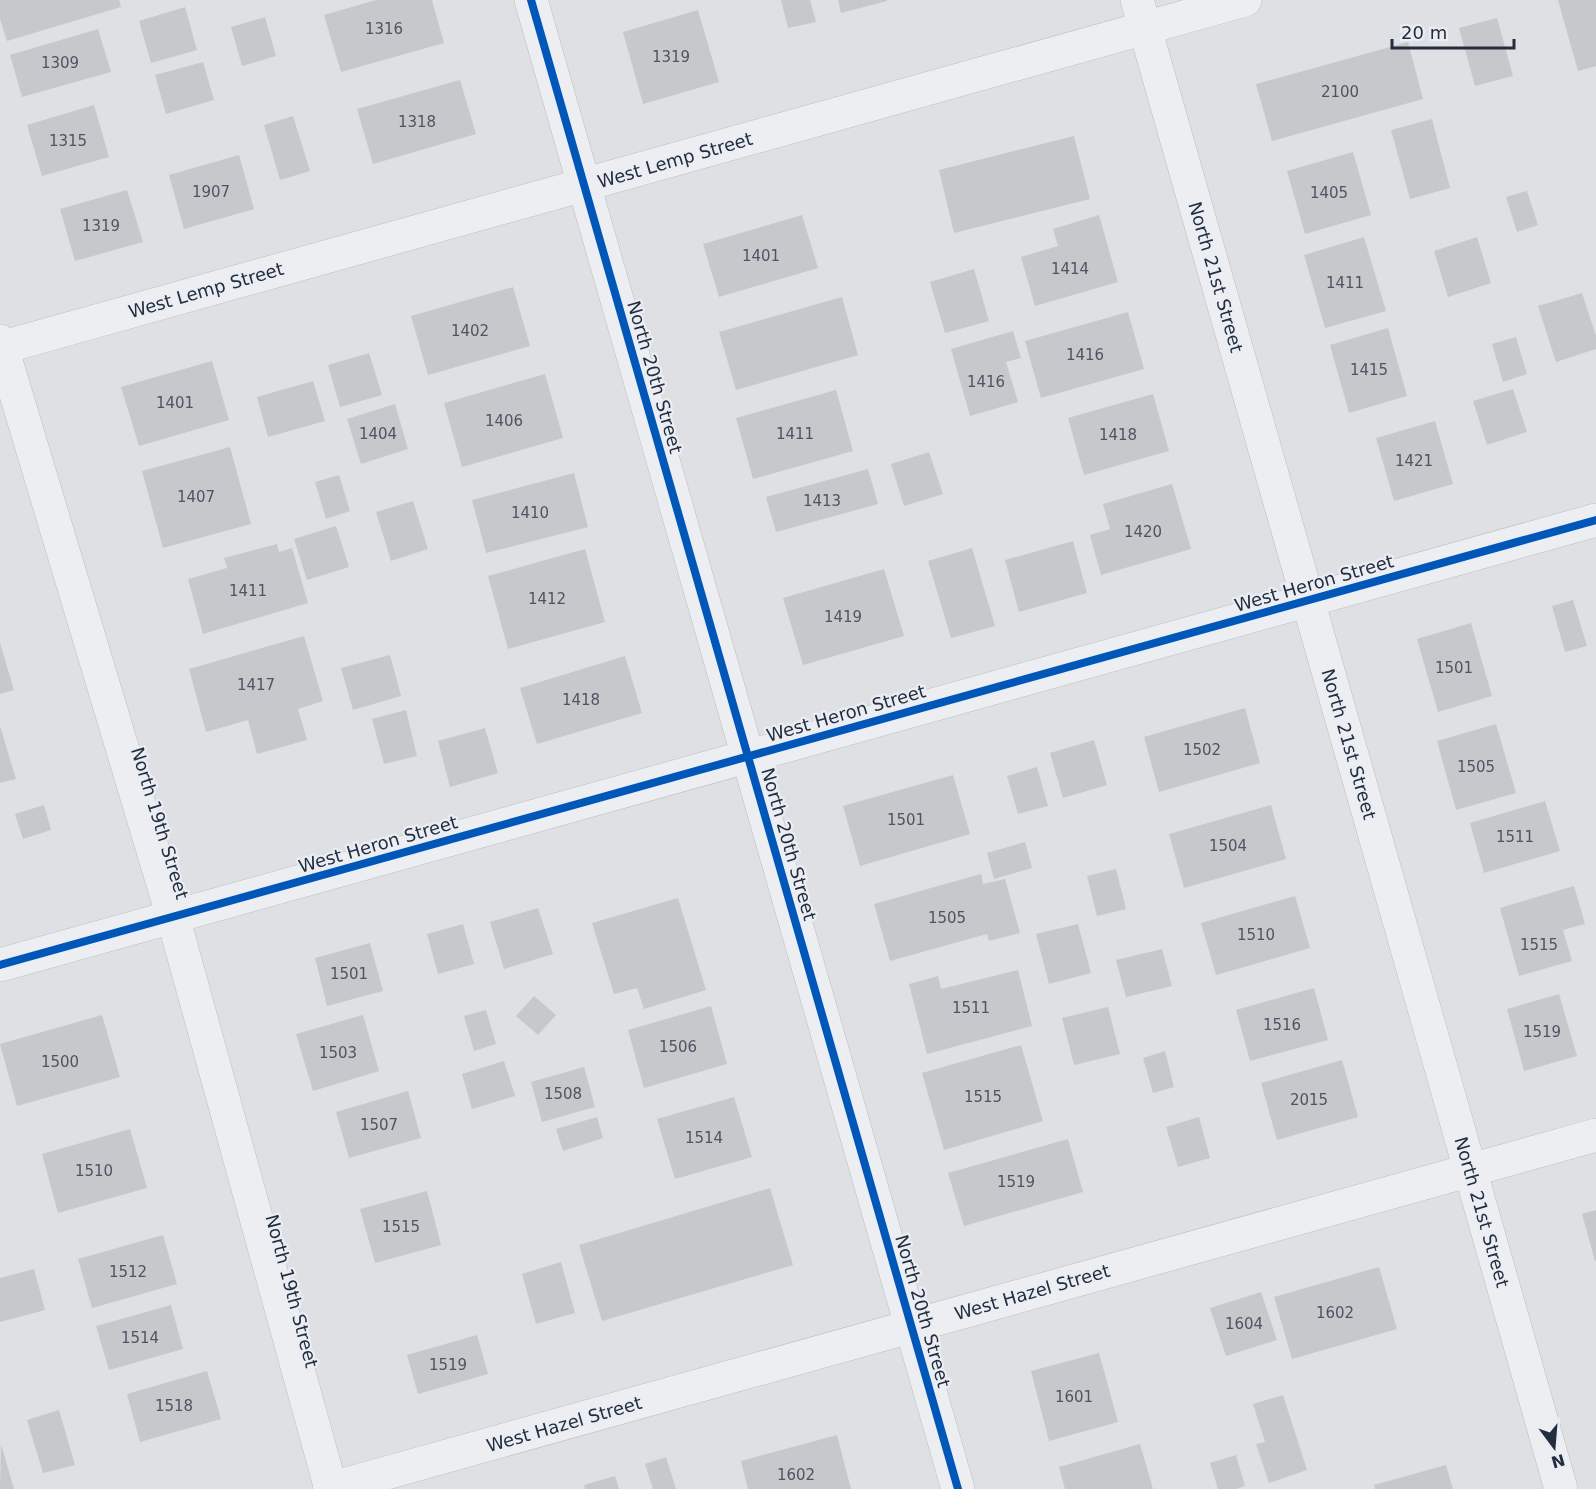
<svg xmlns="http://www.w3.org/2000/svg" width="1596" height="1489" font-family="'DejaVu Sans',sans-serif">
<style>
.building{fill:#c6c8cc}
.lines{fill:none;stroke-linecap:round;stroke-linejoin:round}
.minor-casing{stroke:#bcbec2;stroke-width:34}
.minor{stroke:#edeef1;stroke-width:33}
.cycleway-casing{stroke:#eaeef4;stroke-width:11}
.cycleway{stroke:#0057b8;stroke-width:8}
.labels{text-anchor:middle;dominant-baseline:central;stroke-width:4.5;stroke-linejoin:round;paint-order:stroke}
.number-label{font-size:15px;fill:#4d5462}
.street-label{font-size:18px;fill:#242d3d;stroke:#eaeef4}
</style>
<rect width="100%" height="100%" fill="#dee0e4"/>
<g class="building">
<path d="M 0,0 L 119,0 L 121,7 L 7,41 L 0,19 Z"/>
<path d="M 376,0 L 432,0 L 444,43 L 341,72 L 324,15 Z"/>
<path d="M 781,0 L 810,0 L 816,22 L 788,28 Z"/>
<path d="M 838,0 L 887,0 L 887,1 L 841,13 Z"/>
<path d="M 1558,0 L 1596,0 L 1596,66 L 1578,71 Z"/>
<path d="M 185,7 L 197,50 L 151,63 L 139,21 Z"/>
<path d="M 698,10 L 719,82 L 643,104 L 623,32 Z"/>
<path d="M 265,17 L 276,56 L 242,66 L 231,27 Z"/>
<path d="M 1497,18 L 1513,76 L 1475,86 L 1459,28 Z"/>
<path d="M 98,29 L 111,72 L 22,97 L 10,55 Z"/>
<path d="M 1408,42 L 1423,99 L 1272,141 L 1256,84 Z"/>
<path d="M 203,62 L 214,100 L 166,114 L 155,75 Z"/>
<path d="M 460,80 L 476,134 L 373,164 L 357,109 Z"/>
<path d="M 94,105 L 109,157 L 42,176 L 27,125 Z"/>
<path d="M 293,116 L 310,171 L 280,180 L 264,125 Z"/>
<path d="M 1432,119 L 1450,188 L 1410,199 L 1391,130 Z"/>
<path d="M 1074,136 L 1090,199 L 954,233 L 939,170 Z"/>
<path d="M 1353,152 L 1371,215 L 1305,234 L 1287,171 Z"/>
<path d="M 239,155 L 254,209 L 184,229 L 169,175 Z"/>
<path d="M 127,190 L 143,242 L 75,261 L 60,209 Z"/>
<path d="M 1527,191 L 1538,225 L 1517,232 L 1506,197 Z"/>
<path d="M 802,215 L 818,268 L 719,297 L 703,244 Z"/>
<path d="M 1099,215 L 1118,282 L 1035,306 L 1021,257 L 1058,246 L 1053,229 Z"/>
<path d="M 1364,237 L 1386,311 L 1325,328 L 1304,255 Z"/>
<path d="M 1477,237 L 1491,283 L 1448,297 L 1434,251 Z"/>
<path d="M 974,269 L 989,321 L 945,333 L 930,282 Z"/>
<path d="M 513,287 L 530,346 L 428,375 L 411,316 Z"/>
<path d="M 1582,293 L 1596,336 L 1596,349 L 1556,362 L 1538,306 Z"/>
<path d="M 842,297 L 858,355 L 736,390 L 719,332 Z"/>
<path d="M 1128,312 L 1144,369 L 1041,398 L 1025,341 Z"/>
<path d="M 1388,328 L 1407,396 L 1349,413 L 1330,345 Z"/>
<path d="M 1013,331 L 1021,358 L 1006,362 L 1018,402 L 970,416 L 951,349 Z"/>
<path d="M 1516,337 L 1527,374 L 1503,382 L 1492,344 Z"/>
<path d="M 369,353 L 382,395 L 340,407 L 328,365 Z"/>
<path d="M 212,361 L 229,420 L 139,446 L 121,387 Z"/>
<path d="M 545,374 L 563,438 L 462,467 L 444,403 Z"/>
<path d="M 313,381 L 325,421 L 268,437 L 257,397 Z"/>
<path d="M 1513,389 L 1527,432 L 1487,445 L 1473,401 Z"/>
<path d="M 836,390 L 853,451 L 753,479 L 736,418 Z"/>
<path d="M 1153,394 L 1169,451 L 1084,475 L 1068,418 Z"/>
<path d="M 395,404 L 408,449 L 361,464 L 347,419 Z"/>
<path d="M 1435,421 L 1453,484 L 1394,501 L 1376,438 Z"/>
<path d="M 230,447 L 251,524 L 163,548 L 142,471 Z"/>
<path d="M 929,452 L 943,494 L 904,506 L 891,464 Z"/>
<path d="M 868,469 L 878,504 L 776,532 L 766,497 Z"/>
<path d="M 574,473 L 588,527 L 486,553 L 472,500 Z"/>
<path d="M 339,475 L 350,511 L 326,519 L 315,482 Z"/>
<path d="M 1172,484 L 1191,549 L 1101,575 L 1090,535 L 1110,529 L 1103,504 Z"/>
<path d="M 413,501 L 428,549 L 391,561 L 376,512 Z"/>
<path d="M 336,526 L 349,567 L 307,580 L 294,539 Z"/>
<path d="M 1073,541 L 1087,593 L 1019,612 L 1005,560 Z"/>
<path d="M 277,544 L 279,552 L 292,548 L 308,603 L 203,634 L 188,579 L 227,568 L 224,558 Z"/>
<path d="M 972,548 L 995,626 L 951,638 L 928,561 Z"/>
<path d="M 585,549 L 605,622 L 508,649 L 488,576 Z"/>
<path d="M 884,569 L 904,636 L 803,665 L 783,598 Z"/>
<path d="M 1573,600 L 1587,646 L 1565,652 L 1552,606 Z"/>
<path d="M 1471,623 L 1492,696 L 1438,712 L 1417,639 Z"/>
<path d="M 304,636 L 323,701 L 298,709 L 307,740 L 257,754 L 248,720 L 206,732 L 189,669 Z"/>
<path d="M 0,643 L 14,690 L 0,694 Z"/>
<path d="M 390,655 L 401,696 L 353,710 L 341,668 Z"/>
<path d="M 625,656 L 642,713 L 537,744 L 520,688 Z"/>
<path d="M 1245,708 L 1260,763 L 1159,792 L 1144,737 Z"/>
<path d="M 406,710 L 417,756 L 384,764 L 372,719 Z"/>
<path d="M 1496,724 L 1516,793 L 1456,810 L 1437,741 Z"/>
<path d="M 0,726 L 16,779 L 0,783 Z"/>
<path d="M 485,728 L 498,773 L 450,787 L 438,741 Z"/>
<path d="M 1094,740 L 1107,785 L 1063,798 L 1050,753 Z"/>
<path d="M 1037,767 L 1048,806 L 1018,814 L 1007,776 Z"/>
<path d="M 953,775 L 970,834 L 860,866 L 843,806 Z"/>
<path d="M 1545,801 L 1560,851 L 1484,873 L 1470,823 Z"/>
<path d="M 44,805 L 51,830 L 23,839 L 15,814 Z"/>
<path d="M 1271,805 L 1286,859 L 1184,888 L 1169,834 Z"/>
<path d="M 1025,842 L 1032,868 L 994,879 L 987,853 Z"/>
<path d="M 1116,869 L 1126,909 L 1097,916 L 1087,876 Z"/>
<path d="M 981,874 L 983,884 L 1005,879 L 1020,933 L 989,941 L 987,934 L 890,961 L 874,904 Z"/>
<path d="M 1574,886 L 1585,924 L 1563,930 L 1572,961 L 1519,976 L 1500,908 Z"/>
<path d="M 1295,896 L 1310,948 L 1216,975 L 1201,923 Z"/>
<path d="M 678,898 L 706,990 L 644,1009 L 637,988 L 614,994 L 592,923 Z"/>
<path d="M 538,908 L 553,954 L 504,969 L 490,922 Z"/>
<path d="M 463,924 L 474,964 L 438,974 L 427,934 Z"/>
<path d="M 1078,924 L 1091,973 L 1049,984 L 1036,934 Z"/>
<path d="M 370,943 L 383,991 L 327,1006 L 315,958 Z"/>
<path d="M 1162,949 L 1172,986 L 1126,997 L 1116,960 Z"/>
<path d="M 1018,970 L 1032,1026 L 927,1054 L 909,984 L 938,976 L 941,989 Z"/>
<path d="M 1314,988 L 1328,1040 L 1250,1061 L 1236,1010 Z"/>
<path d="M 1559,994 L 1577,1056 L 1524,1071 L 1507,1009 Z"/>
<path d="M 534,996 L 556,1015 L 538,1035 L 516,1016 Z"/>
<path d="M 711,1006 L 727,1064 L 644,1088 L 628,1030 Z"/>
<path d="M 1108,1007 L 1120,1054 L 1074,1065 L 1062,1018 Z"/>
<path d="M 486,1010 L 496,1044 L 474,1051 L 464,1016 Z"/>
<path d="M 102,1015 L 120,1077 L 17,1106 L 0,1044 Z"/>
<path d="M 363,1015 L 379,1071 L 313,1091 L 296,1034 Z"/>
<path d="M 1021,1045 L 1043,1121 L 944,1150 L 922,1073 Z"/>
<path d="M 1165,1051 L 1174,1087 L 1153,1093 L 1143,1058 Z"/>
<path d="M 1342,1060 L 1358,1117 L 1277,1140 L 1261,1083 Z"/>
<path d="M 504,1061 L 515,1096 L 472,1109 L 462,1074 Z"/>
<path d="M 584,1067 L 595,1107 L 542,1122 L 531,1082 Z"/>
<path d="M 408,1091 L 421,1138 L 349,1158 L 336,1112 Z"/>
<path d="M 734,1097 L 752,1157 L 675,1179 L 657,1119 Z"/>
<path d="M 597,1117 L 603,1138 L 563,1151 L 556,1129 Z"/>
<path d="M 1199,1117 L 1210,1158 L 1178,1167 L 1166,1127 Z"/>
<path d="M 130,1129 L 147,1188 L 58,1213 L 42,1154 Z"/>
<path d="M 1068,1139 L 1083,1192 L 964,1226 L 948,1173 Z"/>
<path d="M 770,1188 L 793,1265 L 602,1321 L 579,1245 Z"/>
<path d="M 427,1191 L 441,1245 L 375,1263 L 360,1209 Z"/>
<path d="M 1596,1210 L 1596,1261 L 1595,1261 L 1582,1214 Z"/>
<path d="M 163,1235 L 177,1284 L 92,1308 L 78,1259 Z"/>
<path d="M 561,1262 L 575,1313 L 536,1324 L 522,1274 Z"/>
<path d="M 1379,1267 L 1397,1329 L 1292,1359 L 1274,1297 Z"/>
<path d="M 34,1269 L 45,1310 L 0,1322 L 0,1278 Z"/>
<path d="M 1261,1292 L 1277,1340 L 1226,1356 L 1210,1308 Z"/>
<path d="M 171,1305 L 183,1349 L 109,1370 L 96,1326 Z"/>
<path d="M 477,1335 L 488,1374 L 418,1394 L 407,1355 Z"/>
<path d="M 1099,1353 L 1118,1422 L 1049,1441 L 1031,1371 Z"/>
<path d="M 207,1371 L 221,1419 L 140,1442 L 127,1394 Z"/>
<path d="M 1283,1395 L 1307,1470 L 1269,1483 L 1256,1444 L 1265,1442 L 1253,1404 Z"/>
<path d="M 59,1410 L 75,1465 L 43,1473 L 27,1420 Z"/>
<path d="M 837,1435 L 851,1489 L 748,1489 L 741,1461 Z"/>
<path d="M 1,1444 L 14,1489 L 0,1489 Z"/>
<path d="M 1140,1444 L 1153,1489 L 1065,1489 L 1059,1467 Z"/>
<path d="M 1236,1455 L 1245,1486 L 1236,1489 L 1218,1489 L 1210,1463 Z"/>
<path d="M 666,1457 L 676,1489 L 653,1489 L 645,1464 Z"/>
<path d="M 1446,1465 L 1453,1489 L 1375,1489 L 1374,1485 Z"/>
<path d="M 615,1476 L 619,1489 L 585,1489 L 584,1485 Z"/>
</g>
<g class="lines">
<defs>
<g id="minor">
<path d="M 531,0 L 958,1489"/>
<path d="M 1137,0 L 1561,1489"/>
<path d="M 0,341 L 173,917 L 331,1489"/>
<path d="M 0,348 L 1245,0"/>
<path d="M 0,965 L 1596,520"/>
<path d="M 329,1489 L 1596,1135"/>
</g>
</defs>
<use href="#minor" class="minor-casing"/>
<use href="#minor" class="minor"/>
<defs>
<g id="cycleway">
<path d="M 531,0 L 958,1489"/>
<path d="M 0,965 L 1596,520"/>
</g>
</defs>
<use href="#cycleway" class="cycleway-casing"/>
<use href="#cycleway" class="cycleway"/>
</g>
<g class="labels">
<g class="number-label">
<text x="384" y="29">1316</text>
<text x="671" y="57">1319</text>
<text x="60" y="63">1309</text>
<text x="1340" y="92">2100</text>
<text x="417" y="122">1318</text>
<text x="68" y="141">1315</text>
<text x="211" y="192">1907</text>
<text x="1329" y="193">1405</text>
<text x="101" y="226">1319</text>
<text x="761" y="256">1401</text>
<text x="1070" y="269">1414</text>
<text x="1345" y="283">1411</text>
<text x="470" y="331">1402</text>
<text x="1085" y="355">1416</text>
<text x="1369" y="370">1415</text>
<text x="986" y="382">1416</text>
<text x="175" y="403">1401</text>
<text x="504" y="421">1406</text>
<text x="378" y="434">1404</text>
<text x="795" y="434">1411</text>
<text x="1118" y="435">1418</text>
<text x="1414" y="461">1421</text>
<text x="196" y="497">1407</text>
<text x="822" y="501">1413</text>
<text x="530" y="513">1410</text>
<text x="1143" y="532">1420</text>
<text x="248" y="591">1411</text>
<text x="547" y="599">1412</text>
<text x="843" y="617">1419</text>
<text x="1454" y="668">1501</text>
<text x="256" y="685">1417</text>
<text x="581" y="700">1418</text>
<text x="1202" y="750">1502</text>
<text x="1476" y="767">1505</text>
<text x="906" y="820">1501</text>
<text x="1515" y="837">1511</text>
<text x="1228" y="846">1504</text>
<text x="947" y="918">1505</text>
<text x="1256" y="935">1510</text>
<text x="1539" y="945">1515</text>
<text x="349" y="974">1501</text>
<text x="971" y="1008">1511</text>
<text x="1282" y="1025">1516</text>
<text x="1542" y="1032">1519</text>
<text x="678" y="1047">1506</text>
<text x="338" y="1053">1503</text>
<text x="60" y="1062">1500</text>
<text x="563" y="1094">1508</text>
<text x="983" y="1097">1515</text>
<text x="1309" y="1100">2015</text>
<text x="379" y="1125">1507</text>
<text x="704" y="1138">1514</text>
<text x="94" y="1171">1510</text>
<text x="1016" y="1182">1519</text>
<text x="401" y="1227">1515</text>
<text x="128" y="1272">1512</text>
<text x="1335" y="1313">1602</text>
<text x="1244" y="1324">1604</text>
<text x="140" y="1338">1514</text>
<text x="448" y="1365">1519</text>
<text x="1074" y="1397">1601</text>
<text x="174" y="1406">1518</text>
<text x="796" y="1475">1602</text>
</g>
<g class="street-label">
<text transform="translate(675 160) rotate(-16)">West Lemp Street</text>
<text transform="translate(1216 277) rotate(74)">North 21st Street</text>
<text transform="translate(206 290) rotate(-16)">West Lemp Street</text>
<text transform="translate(655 377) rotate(74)">North 20th Street</text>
<text transform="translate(1314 583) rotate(-16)">West Heron Street</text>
<text transform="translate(846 713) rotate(-16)">West Heron Street</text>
<text transform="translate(1349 744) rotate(74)">North 21st Street</text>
<text transform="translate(160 823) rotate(73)">North 19th Street</text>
<text transform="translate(378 844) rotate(-16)">West Heron Street</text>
<text transform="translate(789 844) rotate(74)">North 20th Street</text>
<text transform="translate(1482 1212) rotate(74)">North 21st Street</text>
<text transform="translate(292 1291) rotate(75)">North 19th Street</text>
<text transform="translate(1032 1292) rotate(-16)">West Hazel Street</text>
<text transform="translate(923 1311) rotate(74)">North 20th Street</text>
<text transform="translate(564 1424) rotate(-16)">West Hazel Street</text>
</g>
</g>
<g transform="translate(1554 1447) rotate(164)" stroke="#eaeef4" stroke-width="4.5" paint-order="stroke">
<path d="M0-4.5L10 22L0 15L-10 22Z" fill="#242d3d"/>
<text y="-9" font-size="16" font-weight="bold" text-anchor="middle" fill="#242d3d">N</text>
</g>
<path d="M1392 39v9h122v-9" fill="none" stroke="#242d3d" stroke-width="3"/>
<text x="1401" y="39" font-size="18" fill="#242d3d" stroke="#eaeef4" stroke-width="4.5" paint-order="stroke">20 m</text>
</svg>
